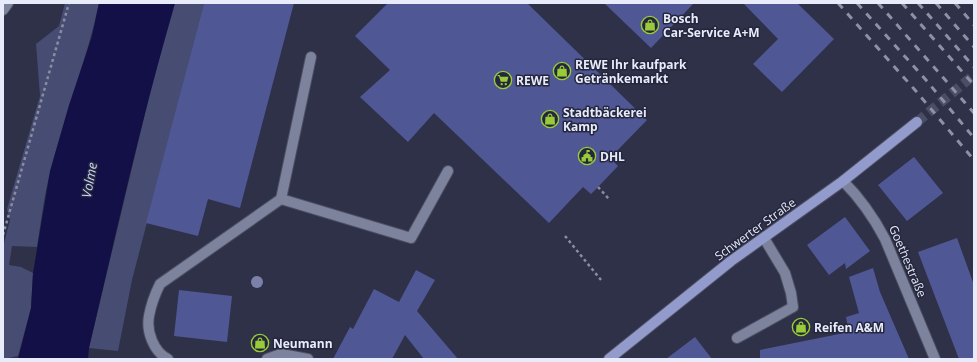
<svg xmlns="http://www.w3.org/2000/svg" width="977" height="362" font-family="'Open Sans',sans-serif">
<style>
.green{fill:#474c73}
.water{fill:#131047}
.building{fill:#505795}
.lines{fill:none;stroke-linecap:round;stroke-linejoin:round}
.major-tunnel{stroke:#4a4d63;stroke-width:10;stroke-dasharray:10 5;stroke-linecap:butt}
.minor-casing{stroke:#4d5063;stroke-width:12}
.major-casing{stroke:#4d5063;stroke-width:12}
.path{stroke:#8a8da0;stroke-width:2.5;stroke-dasharray:3 3;stroke-linecap:butt}
.minor{stroke:#7e839d;stroke-width:10}
.major{stroke:#929bcc;stroke-width:10}
.rail{stroke:#8e91a4;stroke-width:3;stroke-dasharray:7 7;stroke-linecap:butt}
.tree{fill:#7b81a9}
.labels{text-anchor:middle;dominant-baseline:central;stroke-width:3;stroke-linejoin:round;paint-order:stroke}
.poi-label{font-size:12px;font-weight:bold;fill:#e8ebfa;stroke:#24273d;text-anchor:start}
.street-label{font-size:12px;fill:#e8ebfa;stroke:#24273d}
.water-label{font-size:13px;font-style:italic;fill:#cdd4f9;stroke:#24273d}
</style>
<rect width="100%" height="100%" fill="#2e3148"/>
<g class="green">
<path d="M 65,3 L 99,3 C 87,59 66,113 51,169 C 44,195 41,222 37,247 L 12,246 L 9,265 L 21,267 L 33,273 L 31,308 L 18,356 L 3,359 L 3,247 L 10,220 L 7,209 L 40,96 L 36,44 L 59,26 Z"/>
<path d="M 175,3 L 204,3 L 132,280 L 118,351 L 89,348 L 151,88 Z"/>
</g>
<path class="water" d="M 99,3 L 175,3 C 142,117 116,233 89,348 L 88,359 L 18,359 L 31,308 L 33,273 L 50,171 L 69,105 L 92,36 Z"/>
<g class="building">
<path d="M 204,3 L 294,3 L 240,208 L 208,199 L 198,236 L 146,223 Z"/>
<path d="M 388,3 L 527,3 L 647,120 L 610,158 L 618,166 L 598,187 L 591,194 L 583,187 L 549,223 L 434,113 L 408,142 L 360,97 L 390,70 L 355,36 Z"/>
<path d="M 604,3 L 694,3 L 651,48 Z"/>
<path d="M 743,3 L 797,3 L 834,39 L 782,92 L 753,64 L 778,39 Z"/>
<path d="M 914,157 L 943,193 L 907,221 L 878,185 Z"/>
<path d="M 845,217 L 870,251 L 846,269 L 845,263 L 829,275 L 807,245 Z"/>
<path d="M 957,238 L 974,285 L 974,359 L 959,359 L 918,252 Z"/>
<path d="M 873,268 L 880,292 L 909,359 L 760,359 L 760,350 L 849,332 L 846,317 L 859,313 L 849,277 Z"/>
<path d="M 416,270 L 435,280 L 417,311 L 458,359 L 424,359 L 405,335 L 392,359 L 333,359 L 350,327 L 353,329 L 374,289 L 399,302 Z"/>
<path d="M 179,290 L 232,296 L 227,342 L 174,336 Z"/>
<path d="M 695,337 L 712,359 L 666,359 Z"/>
</g>
<g class="lines">
<path class="major-tunnel" d="M 917,122 L 974,75"/>
<defs>
<g id="minor">
<path d="M 3,10 L 8,3"/>
<path d="M 843,181 C 860,198 874,218 885,239 L 935,359"/>
<path d="M 281,199 L 411,238 L 448,171"/>
<path d="M 737,338 L 793,307 L 791,293 L 785,273 L 764,238"/>
<path d="M 168,359 C 154,352 146,332 149,316 C 151,305 155,294 160,284 L 281,199 L 311,57"/>
<path d="M 267,359 L 281,354 L 308,359"/>
</g>
<path id="major" d="M 609,359 L 731,261 L 843,181 L 917,122"/>
</defs>
<use href="#minor" class="minor-casing"/>
<use href="#major" class="major-casing"/>
<g class="path">
<path d="M 598,187 L 609,199"/>
<path d="M 3,235 L 69,3"/>
<path d="M 565,236 L 601,280"/>
</g>
<use href="#minor" class="minor"/>
<use href="#major" class="major"/>
<g class="rail">
<path d="M 838,3 L 915,90 L 974,160"/>
<path d="M 857,3 L 926,80 L 974,138"/>
<path d="M 878,3 L 974,113"/>
<path d="M 902,3 L 974,85"/>
<path d="M 918,3 L 974,67"/>
<path d="M 936,3 L 974,47"/>
<path d="M 955,3 L 974,25"/>
</g>
</g>
<circle class="tree" cx="257" cy="282" r="6"/>
<defs>
<symbol id="shop-ring" viewBox="-11 -11 22 22"><circle r="9.5" fill="#24273d" stroke="#98cb37" stroke-width="1.5"/><path d="M-5-2.5h2.3a2.7 3.5 0 0 1 5.4 0H5L5.5 6h-11ZM-1.5-2.5h3a1.5 2.3 0 0 0-3 0Z" fill="#98cb37"/></symbol>
<symbol id="supermarket-ring" viewBox="-11 -11 22 22"><circle r="9.5" fill="#24273d" stroke="#98cb37" stroke-width="1.5"/><path d="M-6-5.5h2.5l.6 2H6L4.5 2H-2.5L-4.4-4H-6ZM-1.5 3.2a1.3 1.3 0 1 0 .1 0ZM3 3.2a1.3 1.3 0 1 0 .1 0Z" fill="#98cb37"/></symbol>
<symbol id="civic-ring" viewBox="-11 -11 22 22"><circle r="9.5" fill="#24273d" stroke="#98cb37" stroke-width="1.5"/><path d="M-.6-6.5H3V-4.5H.6V-3L4-1V1h2V6H-6V1h2V-1L-.6-3ZM-1.2 2.5V6h2.4V2.5Z" fill="#98cb37"/></symbol>
</defs>
<g fill-rule="evenodd">
<use href="#shop-ring" x="640" y="15" width="20" height="20"/>
<use href="#shop-ring" x="552" y="61" width="20" height="20"/>
<use href="#supermarket-ring" x="493" y="70" width="20" height="20"/>
<use href="#shop-ring" x="540" y="109" width="20" height="20"/>
<use href="#civic-ring" x="577" y="146" width="20" height="20"/>
<use href="#shop-ring" x="791" y="317" width="20" height="20"/>
<use href="#shop-ring" x="250" y="333" width="20" height="20"/>
</g>
<g class="labels">
<g class="poi-label">
<text x="663" y="18">Bosch<tspan x="663" dy="14">Car-Service A+M</tspan></text>
<text x="575" y="64">REWE Ihr kaufpark<tspan x="575" dy="14">Getränkemarkt</tspan></text>
<text x="516" y="80">REWE</text>
<text x="563" y="112">Stadtbäckerei<tspan x="563" dy="14">Kamp</tspan></text>
<text x="600" y="156">DHL</text>
<text x="814" y="327">Reifen A&amp;M</text>
<text x="273" y="343">Neumann</text>
</g>
<g class="street-label">
<text transform="translate(755 229) rotate(-36)">Schwerter Straße</text>
<text transform="translate(908 261) rotate(67)">Goethestraße</text>
</g>
<g class="water-label">
<text transform="translate(89 180) rotate(-80)">Volme</text>
</g>
</g>
<rect width="977" height="362" fill="none" stroke="#e8ebfa" stroke-width="8"/>
</svg>
